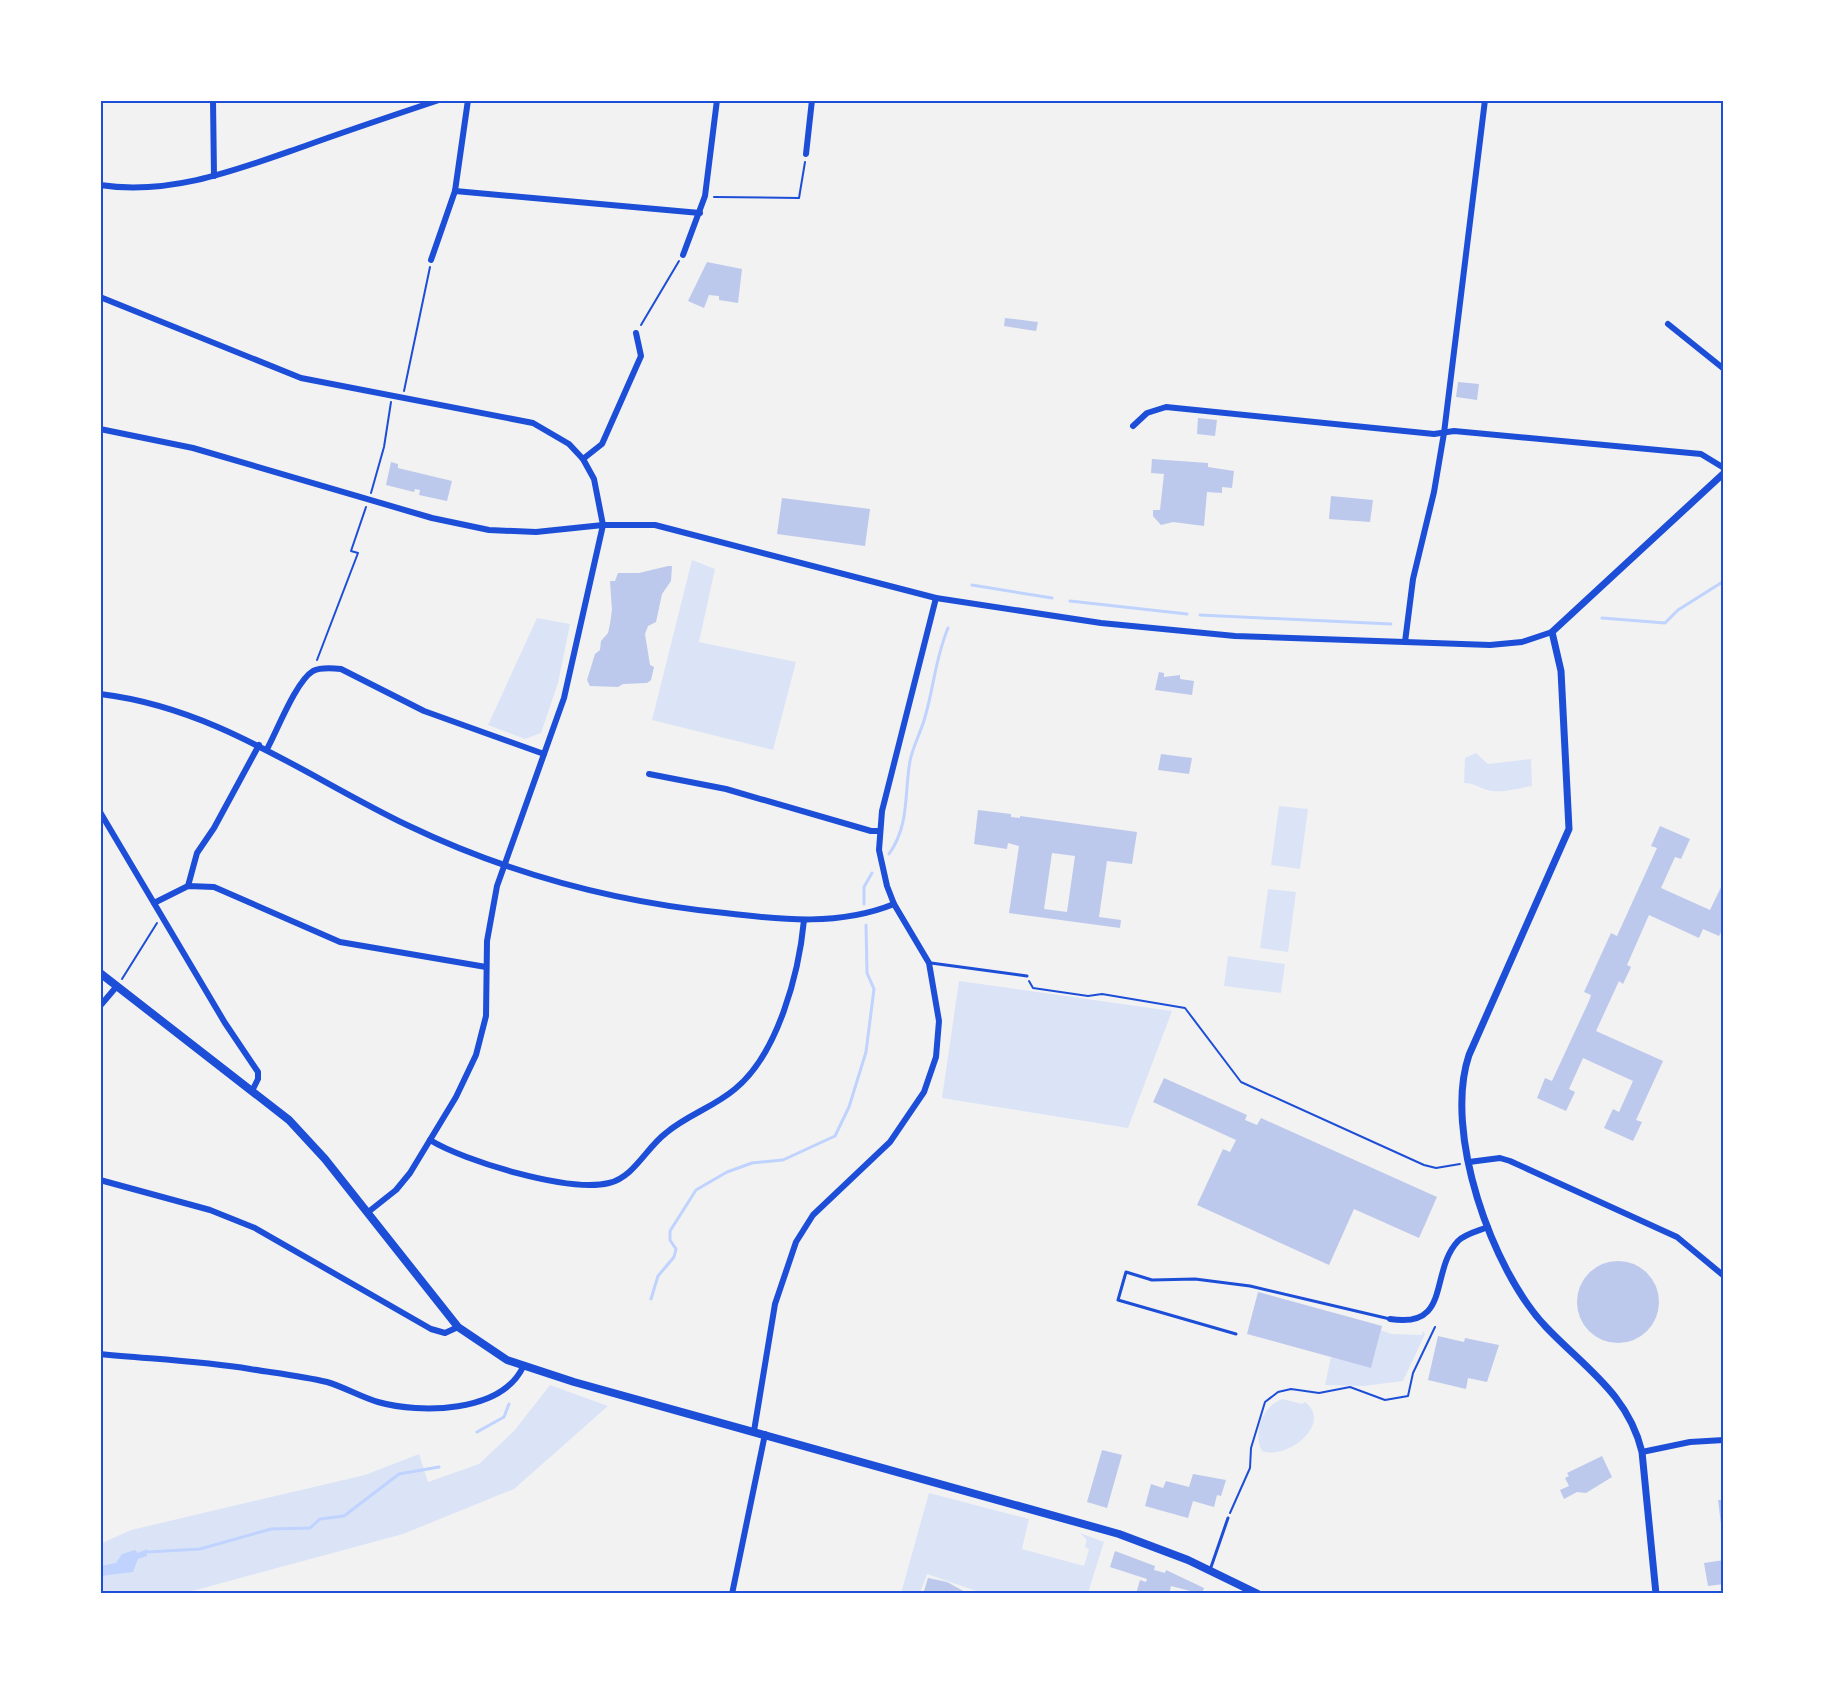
<svg xmlns="http://www.w3.org/2000/svg" width="1824" height="1694" font-family="'IBM Plex Serif',serif">
<style>
.green{fill:#dbe4f7}
.water{fill:#bfd3fe}
.lines{fill:none;stroke-linecap:round;stroke-linejoin:round}
.stream{stroke:#bfd3fe;stroke-width:3}
.building{fill:#bdc9ec;fill-rule:evenodd}
.path{stroke:#1d4ed8;stroke-width:2}
.service{stroke:#1d4ed8;stroke-width:3}
.minor{stroke:#1d4ed8;stroke-width:6}
.tertiary{stroke:#1d4ed8;stroke-width:7}
.secondary{stroke:#1d4ed8;stroke-width:8}
.neatline{fill:none;stroke:#1d4ed8;stroke-width:2}
</style>
<rect width="100%" height="100%" fill="#f2f2f2"/>
<g class="green">
<path d="M 692,560 L 715,569 L 699,642 L 796,662 L 773,750 L 652,720 Z"/>
<path d="M 537,618 L 570,624 L 558,683 L 541,733 L 525,739 L 488,725 Z"/>
<path d="M 1476,753 L 1488,764 L 1531,759 L 1532,786 C 1518,788 1502,794 1487,790 C 1478,787 1474,783 1464,783 L 1465,758 Z"/>
<path d="M 1279,806 L 1308,809 L 1300,869 L 1271,865 Z"/>
<path d="M 1268,889 L 1296,892 L 1288,952 L 1260,948 Z"/>
<path d="M 1228,956 L 1285,964 L 1281,993 L 1224,986 Z"/>
<path d="M 959,981 L 1172,1011 L 1128,1128 L 942,1098 Z"/>
<path d="M 1381,1330 L 1391,1334 L 1422,1335 L 1423,1331 L 1425,1334 L 1403,1381 L 1364,1386 L 1325,1385 L 1331,1357 L 1371,1367 Z"/>
<path d="M 550,1385 L 608,1406 L 514,1489 L 403,1534 L 185,1593 L 101,1593 L 100,1544 L 131,1530 L 365,1475 L 419,1454 L 428,1482 L 479,1464 L 514,1431 Z"/>
<path d="M 1283,1399 L 1302,1404 L 1305,1402 C 1334,1424 1286,1461 1262,1451 C 1252,1432 1263,1405 1283,1399 Z"/>
<path d="M 929,1493 L 1029,1519 L 1022,1549 L 1084,1566 L 1089,1549 L 1085,1547 L 1087,1540 L 1080,1533 L 1104,1542 L 1088,1593 L 982,1593 L 927,1574 L 920,1593 L 901,1593 Z"/>
</g>
<path class="water" d="M 147,1549 L 147,1556 L 138,1559 L 133,1572 L 101,1576 L 101,1566 L 116,1563 L 122,1554 L 135,1550 L 138,1553 Z"/>
<g class="lines">
<g class="stream">
<path d="M 972,585 L 1052,598"/>
<path d="M 1070,601 L 1187,614"/>
<path d="M 1200,615 L 1391,624"/>
<path d="M 1602,618 L 1665,623 L 1678,610 L 1724,581"/>
<path d="M 889,854 C 910,824 904,794 910,761 C 913,746 921,732 925,717 C 934,687 935,659 948,628"/>
<path d="M 864,904 L 864,887 L 872,873"/>
<path d="M 651,1299 L 658,1276 L 674,1257 L 676,1249 L 670,1240 L 670,1231 L 696,1190 L 727,1172 L 752,1163 L 783,1160 L 835,1136 L 849,1107 L 866,1052 L 874,989 L 867,973 L 866,925"/>
<path d="M 477,1432 L 504,1417 L 509,1404"/>
<path d="M 147,1552 L 200,1549 L 271,1529 L 310,1528 L 320,1519 L 344,1516 L 399,1474 L 439,1467"/>
</g>
</g>
<g class="building">
<path d="M 707,262 L 742,269 L 738,303 L 719,300 L 719,296 L 709,295 L 704,308 L 688,301 Z"/>
<path d="M 1005,318 L 1038,322 L 1036,331 L 1004,326 Z"/>
<path d="M 1458,382 L 1479,384 L 1477,400 L 1456,397 Z"/>
<path d="M 1198,418 L 1217,420 L 1215,436 L 1197,434 Z"/>
<path d="M 1152,459 L 1208,463 L 1208,467 L 1234,471 L 1232,488 L 1222,487 L 1222,493 L 1207,492 L 1204,526 L 1173,522 L 1161,525 L 1153,516 L 1153,510 L 1160,510 L 1164,474 L 1151,473 Z"/>
<path d="M 391,462 L 398,464 L 398,468 L 452,481 L 447,501 L 419,495 L 420,490 L 415,489 L 414,492 L 386,485 Z"/>
<path d="M 1331,496 L 1373,500 L 1370,522 L 1329,519 Z"/>
<path d="M 782,498 L 870,509 L 865,546 L 777,534 Z"/>
<path d="M 668,566 L 672,566 L 671,581 L 662,594 L 656,622 L 648,626 L 645,634 L 650,665 L 654,667 L 651,680 L 647,683 L 623,684 L 618,687 L 590,686 L 587,680 L 595,654 L 600,650 L 601,641 L 608,633 L 610,624 L 612,610 L 610,581 L 615,581 L 618,573 L 639,573 Z"/>
<path d="M 1159,672 L 1164,673 L 1164,677 L 1180,675 L 1180,679 L 1194,681 L 1192,695 L 1155,690 Z"/>
<path d="M 1161,754 L 1192,758 L 1189,774 L 1158,770 Z"/>
<path d="M 978,810 L 1011,814 L 1011,817 L 1020,818 L 1020,816 L 1137,832 L 1132,864 L 1107,861 L 1099,917 L 1121,920 L 1120,928 L 1009,913 L 1019,846 L 1008,843 L 1007,849 L 974,844 ZM 1052,853 L 1075,856 L 1067,912 L 1044,909 Z"/>
<path d="M 1660,826 L 1690,839 L 1681,859 L 1675,857 L 1661,888 L 1710,910 L 1724,881 L 1724,926 L 1719,936 L 1703,929 L 1699,938 L 1649,915 L 1627,965 L 1631,967 L 1623,984 L 1619,981 L 1596,1031 L 1663,1061 L 1636,1120 L 1642,1122 L 1633,1141 L 1604,1128 L 1613,1109 L 1619,1112 L 1633,1081 L 1583,1058 L 1569,1089 L 1575,1092 L 1566,1111 L 1537,1098 L 1545,1078 L 1552,1081 L 1589,1001 L 1591,995 L 1584,992 L 1611,933 L 1617,936 L 1657,848 L 1651,846 Z"/>
<path d="M 1164,1078 L 1247,1115 L 1245,1120 L 1257,1125 L 1261,1118 L 1437,1197 L 1419,1238 L 1354,1209 L 1329,1265 L 1197,1205 L 1223,1149 L 1230,1152 L 1236,1140 L 1153,1102 Z"/>
<circle cx="1618" cy="1302" r="41"/>
<path d="M 1258,1292 L 1382,1326 L 1371,1368 L 1247,1334 Z"/>
<path d="M 1438,1336 L 1464,1342 L 1465,1338 L 1499,1345 L 1487,1382 L 1468,1378 L 1466,1389 L 1428,1380 Z"/>
<path d="M 1102,1450 L 1122,1455 L 1107,1508 L 1087,1502 Z"/>
<path d="M 1602,1456 L 1612,1477 L 1586,1493 L 1577,1492 L 1564,1499 L 1560,1490 L 1569,1486 L 1565,1478 L 1569,1476 L 1567,1473 Z"/>
<path d="M 1193,1474 L 1226,1480 L 1221,1496 L 1217,1495 L 1214,1507 L 1193,1501 L 1188,1518 L 1145,1506 L 1151,1484 L 1163,1488 L 1166,1481 L 1189,1487 Z"/>
<path d="M 1718,1500 L 1724,1500 L 1724,1532 L 1722,1532 Z"/>
<path d="M 1115,1551 L 1155,1566 L 1154,1570 L 1165,1573 L 1166,1570 L 1204,1588 L 1202,1594 L 1171,1586 L 1169,1594 L 1136,1594 L 1140,1580 L 1146,1582 L 1147,1579 L 1110,1567 Z"/>
<path d="M 1724,1560 L 1724,1584 L 1708,1586 L 1704,1563 Z"/>
<path d="M 928,1578 L 947,1582 L 969,1594 L 923,1594 Z"/>
</g>
<g class="lines">
<g class="path">
<path d="M 714,197 L 799,198 L 805,162"/>
<path d="M 641,325 L 679,261"/>
<path d="M 404,391 L 430,267"/>
<path d="M 371,493 L 384,447 L 391,402"/>
<path d="M 317,660 L 358,553 L 351,551 L 366,507"/>
<path d="M 122,979 L 157,923"/>
<path d="M 1029,981 L 1033,988 L 1088,996 L 1102,994 L 1185,1008 L 1241,1082 L 1424,1165 L 1436,1168 L 1460,1164"/>
<path d="M 1230,1513 L 1250,1468 L 1251,1448 L 1265,1402 L 1278,1392 L 1291,1389 L 1319,1393 L 1350,1387 L 1385,1400 L 1408,1396 L 1413,1373 L 1435,1327"/>
</g>
<g class="service">
<path d="M 931,963 L 1027,976"/>
<path d="M 1236,1334 L 1118,1300 L 1126,1272 L 1152,1280 L 1195,1279 L 1250,1286 L 1390,1319"/>
<path d="M 1210,1570 L 1228,1518"/>
</g>
<g class="minor">
<path d="M 213,100 L 214,176"/>
<path d="M 806,154 L 812,100"/>
<path d="M 100,185 C 171,196 239,169 305,146 C 349,130 394,115 439,100"/>
<path d="M 455,191 L 700,213"/>
<path d="M 683,255 L 705,196 L 717,100"/>
<path d="M 431,260 L 455,191 L 468,100"/>
<path d="M 100,297 L 301,378 L 533,423 L 569,444 L 583,459 L 594,479 L 603,525 L 564,698 L 497,886 L 487,941 L 486,1016 L 476,1055 L 456,1097 L 410,1173 L 396,1190 L 367,1213"/>
<path d="M 1668,324 L 1724,369"/>
<path d="M 1133,426 L 1147,413 L 1166,407 L 1434,434 L 1454,431 L 1701,454 L 1724,468"/>
<path d="M 100,429 L 193,448 L 432,518 L 489,530 L 536,532 L 603,525 L 655,525 L 936,598 L 1101,623 L 1235,636 L 1490,645 L 1522,642 L 1552,632"/>
<path d="M 583,459 L 602,444 L 641,356 L 636,333"/>
<path d="M 1405,642 L 1413,579 L 1434,492 L 1444,433 L 1485,100"/>
<path d="M 100,694 C 217,708 305,776 407,825 C 507,873 614,902 725,913 C 782,920 840,926 894,904"/>
<path d="M 267,749 C 277,731 296,681 313,671 C 321,667 332,668 341,669 L 424,711 L 544,754"/>
<path d="M 649,774 L 726,789 L 871,831 L 879,831"/>
<path d="M 100,812 L 225,1023 L 258,1072 L 258,1079 L 253,1089"/>
<path d="M 188,886 L 197,853 L 214,828 L 259,745"/>
<path d="M 154,903 L 188,886 L 214,887 L 340,942 L 486,967"/>
<path d="M 100,1006 L 117,986"/>
<path d="M 430,1140 C 464,1161 569,1193 609,1183 C 634,1177 646,1148 666,1133 C 687,1115 714,1107 735,1089 C 778,1054 799,973 804,920"/>
<path d="M 1469,1162 L 1500,1158 L 1510,1161 L 1677,1237 L 1724,1276"/>
<path d="M 100,1180 L 210,1210 L 255,1228 L 431,1329 L 445,1333 L 458,1327"/>
<path d="M 1390,1319 C 1452,1329 1429,1272 1458,1241 C 1465,1234 1478,1231 1488,1227"/>
<path d="M 100,1354 C 150,1359 201,1361 250,1369 C 275,1373 302,1376 327,1382 C 344,1387 361,1397 378,1402 C 420,1414 501,1413 523,1367"/>
<path d="M 754,1431 L 775,1304 L 796,1242 L 813,1215 L 890,1142 L 924,1092 L 936,1057 L 939,1021 L 929,963 L 894,904 L 887,886 L 879,850 L 882,811 L 936,598"/>
<path d="M 1642,1452 L 1690,1442 L 1724,1440"/>
<path d="M 732,1594 L 765,1434"/>
</g>
<path class="tertiary" d="M 1656,1594 L 1642,1452 C 1628,1394 1585,1368 1546,1327 C 1492,1270 1443,1132 1469,1055 L 1569,829 L 1561,671 L 1552,632 L 1724,473"/>
<path class="secondary" d="M 100,973 L 289,1120 L 325,1159 L 458,1327 L 507,1360 L 574,1382 L 1119,1534 L 1188,1560 L 1258,1594"/>
</g>
<rect width="1824" height="1694" fill="none" stroke="#ffffff" stroke-width="204"/>
<rect x="102" y="102" width="1620" height="1490" class="neatline"/>
</svg>
